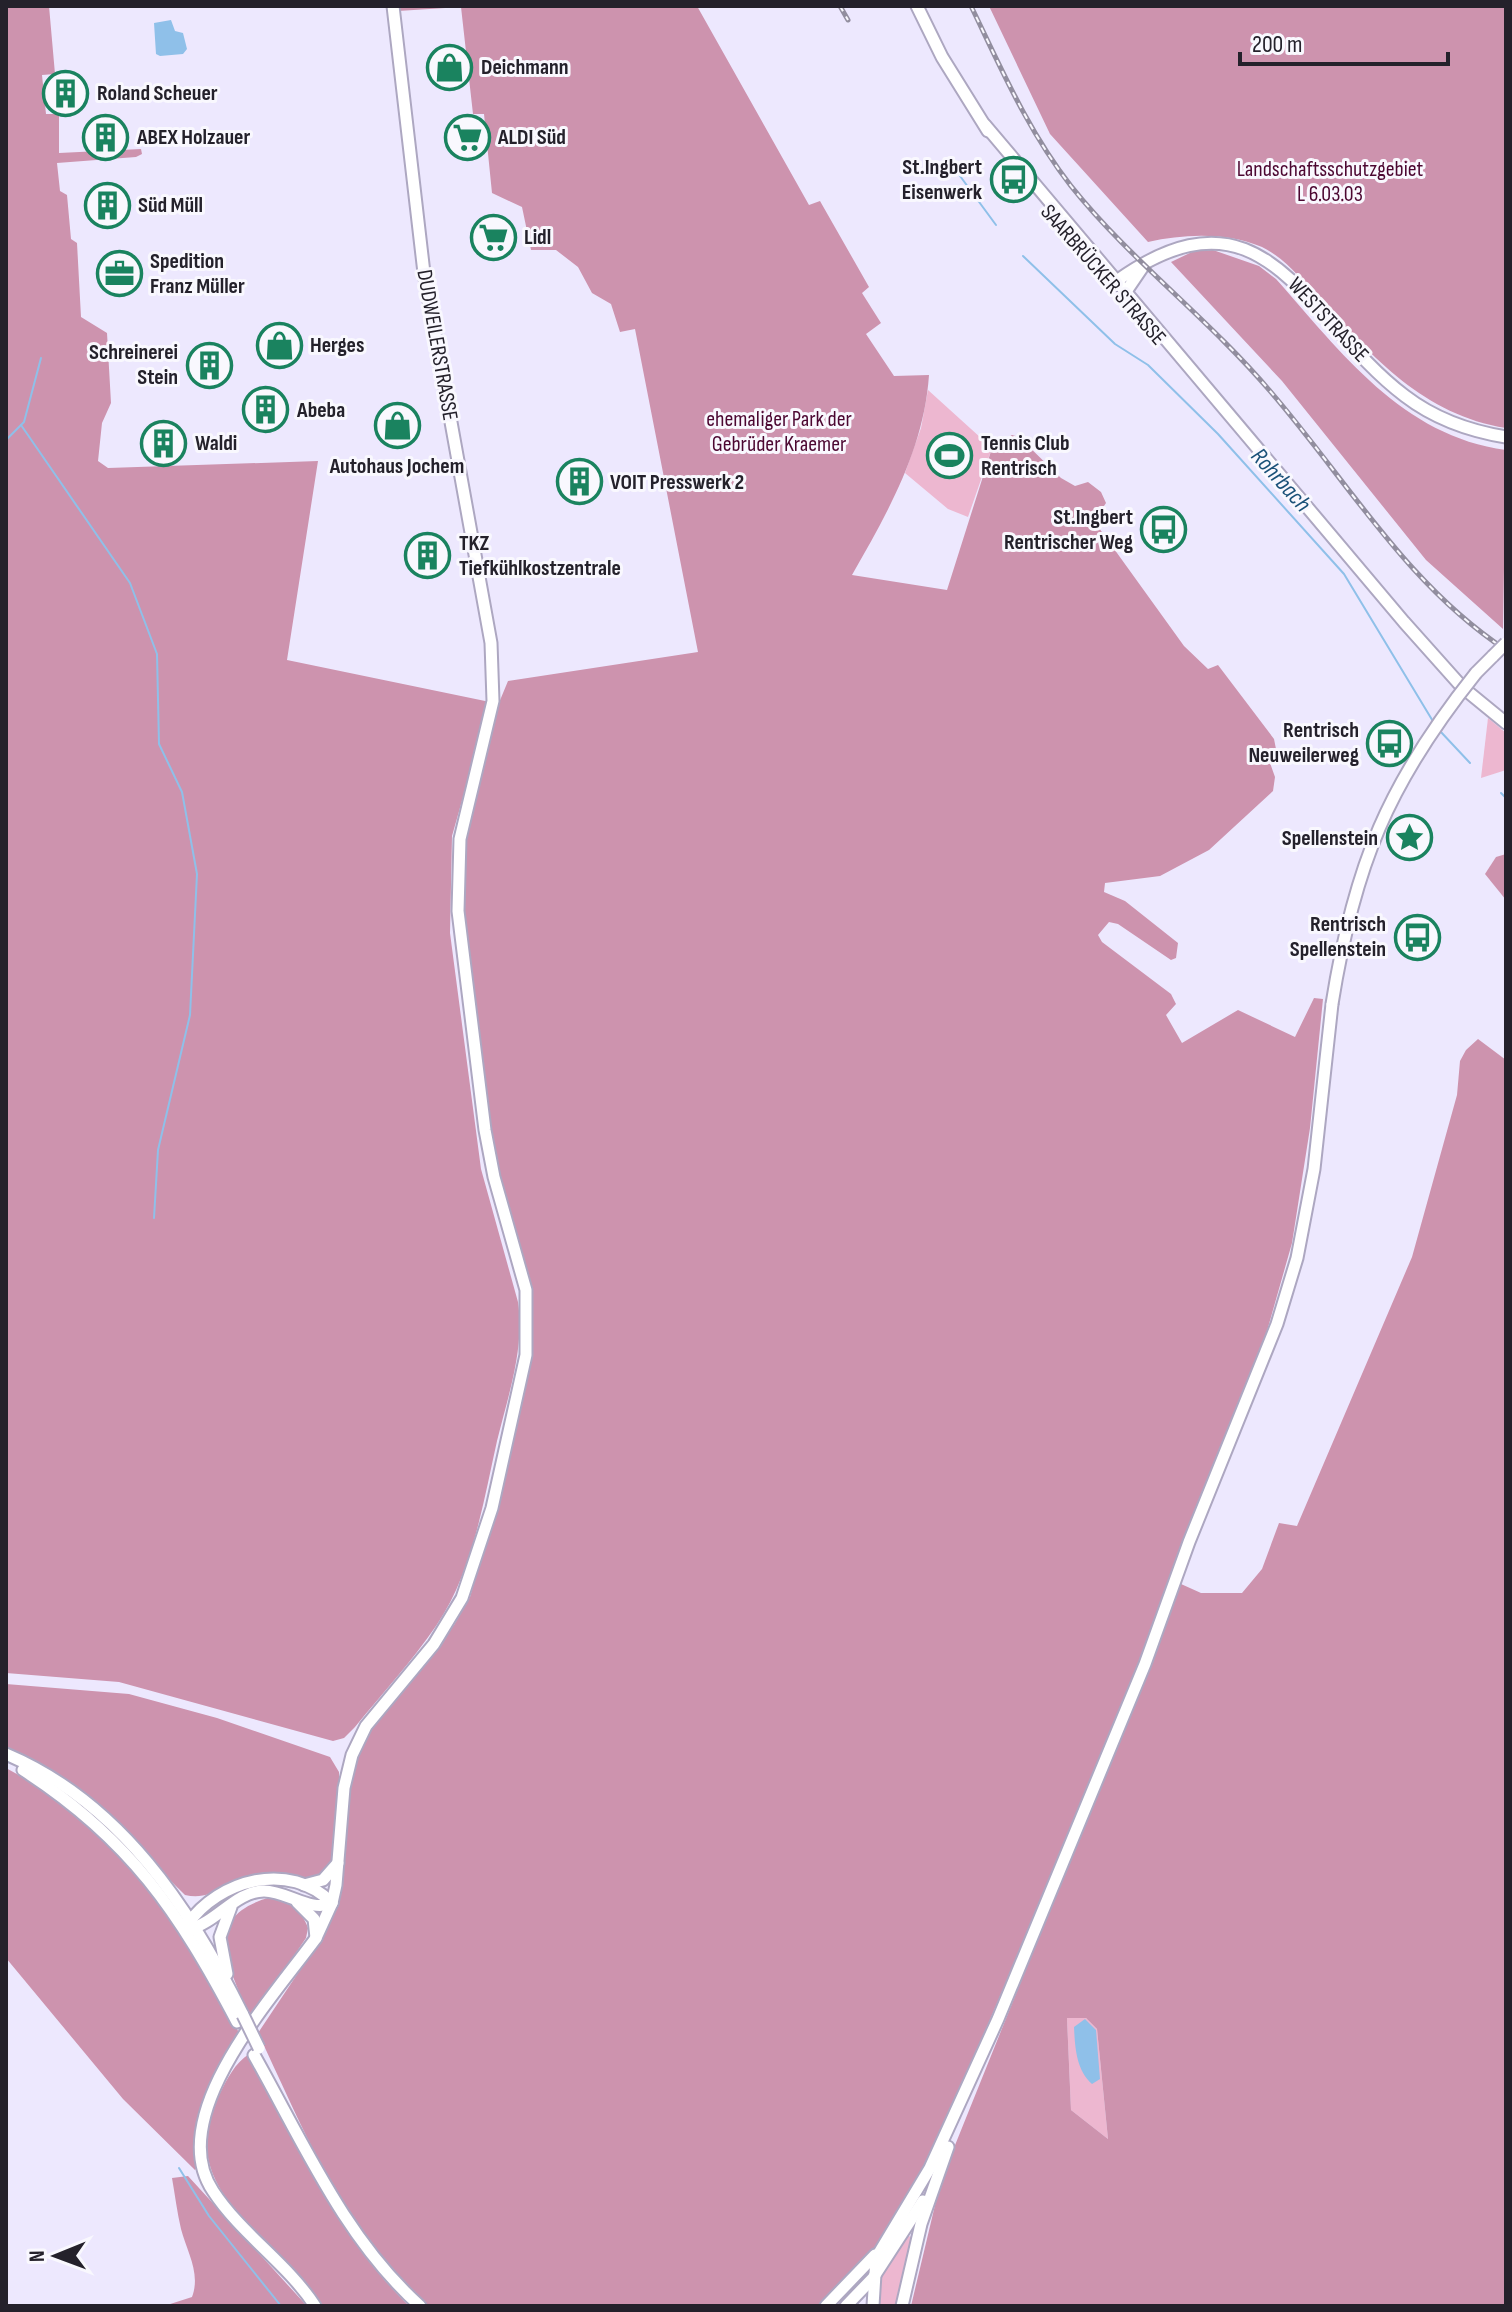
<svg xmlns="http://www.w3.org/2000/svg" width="1512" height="2312" font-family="'Sofia Sans Condensed',sans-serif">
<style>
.green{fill:#edb7d0}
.forest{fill:#cd93ae;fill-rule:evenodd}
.water{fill:#8fc0e9}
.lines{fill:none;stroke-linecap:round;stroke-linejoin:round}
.stream{stroke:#8fc0e9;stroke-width:2}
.secondary-casing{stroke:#ada7c1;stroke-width:15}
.secondary{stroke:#fff;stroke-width:11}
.rail-casing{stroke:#928e9f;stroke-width:5}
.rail{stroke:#f9f8fe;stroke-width:2;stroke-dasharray:6;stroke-linecap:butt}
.secondary-bridge-casing{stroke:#ada7c1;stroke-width:15;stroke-linecap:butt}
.secondary-bridge{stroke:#fff;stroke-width:11}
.labels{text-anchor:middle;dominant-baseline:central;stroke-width:6;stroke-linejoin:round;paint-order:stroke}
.poi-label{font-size:22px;font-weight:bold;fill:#24212b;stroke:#f9f8fe;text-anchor:start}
.park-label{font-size:22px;fill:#4c0731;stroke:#f9f8fe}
.street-label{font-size:22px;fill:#24212b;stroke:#f9f8fe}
.water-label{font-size:24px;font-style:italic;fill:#1b5279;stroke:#f9f8fe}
</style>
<rect width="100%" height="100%" fill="#ede8fe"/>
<g class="green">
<path d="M 928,390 L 992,448 L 968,517 L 948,509 L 905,473 L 921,428 Z"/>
<path d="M 1488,718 L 1506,733 L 1506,770 L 1481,778 Z"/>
<path d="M 1067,2018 L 1086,2018 L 1097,2029 L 1108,2139 L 1071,2110 Z"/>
<path d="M 908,2236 L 913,2237 L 898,2306 L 879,2306 L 878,2278 Z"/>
</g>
<g class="forest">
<path d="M 6,6 L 49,6 L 55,74 L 42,75 L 46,114 L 59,114 L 59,153 L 141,149 L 142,154 L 136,157 L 57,163 L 60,191 L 67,195 L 71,239 L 77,243 L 81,317 L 107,333 L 111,403 L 102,423 L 98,461 L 108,468 L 318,461 L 287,660 L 490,702 L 452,836 L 450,933 L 481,1169 L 518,1302 C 525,1348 508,1396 497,1441 C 483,1503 473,1572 436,1626 C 412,1661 382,1694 355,1727 L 344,1738 L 333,1741 L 119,1682 L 6,1673 Z"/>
<path d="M 397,6 L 697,6 L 809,205 L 820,201 L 869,287 L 862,293 L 881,323 L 866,334 L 894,376 L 929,375 C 924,449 888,512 852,575 L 947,590 L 992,448 L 1012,435 L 1019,437 L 1061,478 L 1075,486 L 1088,482 L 1101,492 L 1106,503 L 1096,518 L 1099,528 L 1184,646 L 1208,669 L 1218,665 L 1274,739 L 1277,754 L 1270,763 L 1275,777 L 1273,791 L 1209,850 L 1160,876 L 1105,883 L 1104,892 L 1125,901 L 1178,943 L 1176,958 L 1171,960 L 1118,924 L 1109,922 L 1098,935 L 1102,942 L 1171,994 L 1176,1004 L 1166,1015 L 1182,1043 L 1238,1010 L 1295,1037 L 1314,998 L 1323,999 L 1310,1128 L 1292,1243 L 1267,1331 L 1180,1551 L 1134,1683 L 933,2153 L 887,2232 L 856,2273 L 821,2306 L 428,2306 C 344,2234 304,2130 258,2033 L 322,1937 L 356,1752 L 372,1724 L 454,1625 L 470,1597 L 498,1498 L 532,1351 L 531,1296 L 488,1129 L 462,918 L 465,834 L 496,710 L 508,681 L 698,652 L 635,329 L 620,332 L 611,304 L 592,293 L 578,267 L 556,250 L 531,250 L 522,207 L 492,193 L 484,114 L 473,114 L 461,7 L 398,11 Z"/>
<path d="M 989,6 L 1506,6 L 1506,428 C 1424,415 1374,358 1320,300 C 1303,281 1285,258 1262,247 C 1225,232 1185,234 1148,242 L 1050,134 Z"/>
<path d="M 1213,250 L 1259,266 L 1276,279 C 1341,352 1402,436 1506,450 L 1503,629 L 1426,560 L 1282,381 L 1171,262 L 1194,251 Z"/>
<path d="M 1506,854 L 1506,900 L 1485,874 L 1496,857 Z"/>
<path d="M 1478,1039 L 1506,1060 L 1506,2306 L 911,2306 L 941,2180 L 1181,1584 L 1201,1593 L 1242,1593 L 1262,1569 L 1279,1523 L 1297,1526 L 1412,1257 L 1457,1095 L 1460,1061 L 1466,1050 ZM 1067,2018 L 1086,2018 L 1097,2029 L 1108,2139 L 1071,2110 Z"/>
<path d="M 6,1684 L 129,1694 L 217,1718 L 330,1757 L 339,1772 L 339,1783 L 335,1849 L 329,1869 L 308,1881 C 290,1876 271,1869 251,1875 C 228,1883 211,1901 185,1895 L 112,1823 L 6,1749 Z"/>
<path d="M 6,1768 C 112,1826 189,1927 240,2035 C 214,2078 189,2114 198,2166 L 195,2170 L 123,2099 L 6,1958 Z"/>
<path d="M 271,1897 C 288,1900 303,1912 308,1928 L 306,1938 L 254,2015 L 249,2015 C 229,1966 199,1917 271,1897 Z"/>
<path d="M 249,2054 C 294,2143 337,2235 409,2306 L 320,2306 C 300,2284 281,2263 261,2241 C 220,2195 187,2157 220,2093 C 227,2079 235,2063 249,2054 Z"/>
<path d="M 188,2176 L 307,2306 L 164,2306 L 192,2297 C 201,2273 187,2252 181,2229 C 177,2212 175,2195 172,2178 Z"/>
</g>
<g class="water">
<path d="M 171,20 L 175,31 L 183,33 L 187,49 L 183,54 L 160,56 L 156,54 L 154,23 Z"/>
<path d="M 1085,2019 L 1096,2030 L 1100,2079 L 1092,2084 C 1076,2070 1075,2047 1074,2027 Z"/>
</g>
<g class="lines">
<g class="stream">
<path d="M 949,161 L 996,225"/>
<path d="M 1023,256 L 1115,344 L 1148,365 L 1218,434 L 1344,574 L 1434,723"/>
<path d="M 21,425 L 130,583 L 157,654 L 159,744 L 182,792 L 197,874 L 190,1015 L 158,1150 L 154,1218"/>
<path d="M 6,440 L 24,422 L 41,358"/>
<path d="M 1440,731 L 1470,763"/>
<path d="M 1501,793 L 1506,798"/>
<path d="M 179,2168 L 209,2216 L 281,2306"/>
</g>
<defs>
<g id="secondary">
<path d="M 917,6 L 942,57 L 988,131"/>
<path d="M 985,125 L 1404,622 L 1462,687 L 1506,723"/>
<path d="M 1118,280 C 1267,175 1304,320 1405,396 C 1435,419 1469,431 1506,437"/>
<path d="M 1127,290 L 1144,265"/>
<path d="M 1476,673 L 1493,656"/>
<path d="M 6,1754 C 120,1802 191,1909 243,2015"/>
<path d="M 23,1770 C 130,1839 179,1912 237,2022"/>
<path d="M 304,1885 L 323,1880 L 338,1863"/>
<path d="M 297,1902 L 314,1919 L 316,1938"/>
<path d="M 187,1925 C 219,1879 290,1860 332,1903"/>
<path d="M 190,1929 C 217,1922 236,1891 264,1891 C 287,1891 311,1913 332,1903"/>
<path d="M 227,1974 L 220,1937 L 231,1907"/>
<path d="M 254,2055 C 303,2142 345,2239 420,2306"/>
<path d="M 315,2306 C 287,2263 241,2234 213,2191 C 163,2116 273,1997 316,1938 L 332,1903 L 336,1885 L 344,1788 L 352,1755 L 366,1726 L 434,1644 L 462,1598 L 492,1508 L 526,1355 L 526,1290 L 494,1177 L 485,1130 L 458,911 L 460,839 L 493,701 L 491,643 L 424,273 L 393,6"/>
<path d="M 826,2306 L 875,2255"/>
<path d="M 846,2306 L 873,2278 L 923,2201"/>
<path d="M 873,2306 L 876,2258 L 930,2168 L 998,2019 L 1145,1664 L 1189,1542 L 1277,1324 L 1297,1258 L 1314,1169 L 1332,1004"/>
<path d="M 902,2306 L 921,2224 L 948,2147"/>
</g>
</defs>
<use href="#secondary" class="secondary-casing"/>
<use href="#secondary" class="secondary"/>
<defs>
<g id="rail">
<path d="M 840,6 L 848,20"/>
<path d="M 971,6 C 1001,68 1028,131 1071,186 C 1130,260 1208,318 1270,391 C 1347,480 1406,584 1506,650"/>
</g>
</defs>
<use href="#rail" class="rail-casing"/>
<use href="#rail" class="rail"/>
<defs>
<g id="secondary-bridge">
<path d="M 1493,656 L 1506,643"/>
<path d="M 1332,1004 C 1354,866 1388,783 1476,673"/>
<path d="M 243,2015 L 259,2048"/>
</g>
</defs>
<use href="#secondary-bridge" class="secondary-bridge-casing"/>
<use href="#secondary-bridge" class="secondary-bridge"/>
</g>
<defs>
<symbol id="shop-ring" viewBox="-11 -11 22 22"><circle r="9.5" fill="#f9f8fe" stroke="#1a835f" stroke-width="1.5"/><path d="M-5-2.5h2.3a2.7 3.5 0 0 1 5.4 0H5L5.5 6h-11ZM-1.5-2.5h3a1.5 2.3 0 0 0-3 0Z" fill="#1a835f"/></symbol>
<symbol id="building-ring" viewBox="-11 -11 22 22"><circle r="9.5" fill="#f9f8fe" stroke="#1a835f" stroke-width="1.5"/><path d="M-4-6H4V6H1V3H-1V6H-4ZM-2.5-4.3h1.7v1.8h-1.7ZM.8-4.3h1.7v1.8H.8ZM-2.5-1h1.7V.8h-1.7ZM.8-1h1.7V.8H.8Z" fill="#1a835f"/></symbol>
<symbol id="supermarket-ring" viewBox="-11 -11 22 22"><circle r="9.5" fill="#f9f8fe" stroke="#1a835f" stroke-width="1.5"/><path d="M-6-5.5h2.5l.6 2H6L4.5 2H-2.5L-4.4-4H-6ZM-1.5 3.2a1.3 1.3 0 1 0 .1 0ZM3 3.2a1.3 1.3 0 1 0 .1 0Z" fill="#1a835f"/></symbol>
<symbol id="bus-ring" viewBox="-11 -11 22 22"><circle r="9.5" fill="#f9f8fe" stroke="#1a835f" stroke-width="1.5"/><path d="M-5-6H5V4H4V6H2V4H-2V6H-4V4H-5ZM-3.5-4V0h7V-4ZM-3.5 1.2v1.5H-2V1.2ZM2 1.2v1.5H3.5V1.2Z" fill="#1a835f"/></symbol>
<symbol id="office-ring" viewBox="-11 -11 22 22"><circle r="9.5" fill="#f9f8fe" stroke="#1a835f" stroke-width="1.5"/><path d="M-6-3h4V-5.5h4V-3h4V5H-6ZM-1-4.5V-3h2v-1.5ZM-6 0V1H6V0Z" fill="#1a835f"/></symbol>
<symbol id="stadium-ring" viewBox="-11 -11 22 22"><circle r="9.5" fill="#f9f8fe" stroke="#1a835f" stroke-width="1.5"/><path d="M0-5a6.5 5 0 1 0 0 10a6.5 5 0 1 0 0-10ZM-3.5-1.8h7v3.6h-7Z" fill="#1a835f"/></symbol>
<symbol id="sight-ring" viewBox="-11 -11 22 22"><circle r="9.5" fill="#f9f8fe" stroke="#1a835f" stroke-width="1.5"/><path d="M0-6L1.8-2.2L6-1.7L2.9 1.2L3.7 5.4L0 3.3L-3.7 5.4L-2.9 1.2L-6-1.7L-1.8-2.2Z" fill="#1a835f"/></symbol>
</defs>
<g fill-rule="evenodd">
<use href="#shop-ring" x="424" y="42" width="51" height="51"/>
<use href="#building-ring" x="40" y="68" width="51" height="51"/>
<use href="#building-ring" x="80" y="112" width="51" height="51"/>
<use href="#supermarket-ring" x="442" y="112" width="51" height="51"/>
<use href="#bus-ring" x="988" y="154" width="51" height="51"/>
<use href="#building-ring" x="82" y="180" width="51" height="51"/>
<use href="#supermarket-ring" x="468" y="212" width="51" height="51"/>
<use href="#office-ring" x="94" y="248" width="51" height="51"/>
<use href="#shop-ring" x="254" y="320" width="51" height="51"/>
<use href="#building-ring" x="184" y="340" width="51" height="51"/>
<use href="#building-ring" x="240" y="384" width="51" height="51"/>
<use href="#shop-ring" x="372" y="400" width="51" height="51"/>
<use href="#building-ring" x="138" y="418" width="51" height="51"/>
<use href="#stadium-ring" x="924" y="430" width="51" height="51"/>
<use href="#building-ring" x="554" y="456" width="51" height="51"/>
<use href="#bus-ring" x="1138" y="504" width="51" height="51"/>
<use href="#building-ring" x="402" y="530" width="51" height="51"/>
<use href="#bus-ring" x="1364" y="718" width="51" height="51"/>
<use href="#sight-ring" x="1384" y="812" width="51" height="51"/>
<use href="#bus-ring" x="1392" y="912" width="51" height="51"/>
</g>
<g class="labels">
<g class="poi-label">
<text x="481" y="67">Deichmann</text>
<text x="97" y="93">Roland Scheuer</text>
<text x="137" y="137">ABEX Holzauer</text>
<text x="498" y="137">ALDI Süd</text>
<text x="982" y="167" text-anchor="end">St.Ingbert<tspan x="982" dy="25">Eisenwerk</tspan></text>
<text x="138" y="205">Süd Müll</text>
<text x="524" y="237">Lidl</text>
<text x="150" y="261">Spedition<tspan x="150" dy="25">Franz Müller</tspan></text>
<text x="310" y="345">Herges</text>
<text x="178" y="352" text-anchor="end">Schreinerei<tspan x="178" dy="25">Stein</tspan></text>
<text x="297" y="410">Abeba</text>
<text x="195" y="443">Waldi</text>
<text x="981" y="443">Tennis Club<tspan x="981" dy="25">Rentrisch</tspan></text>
<text x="397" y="466" text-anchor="middle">Autohaus Jochem</text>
<text x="610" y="482">VOIT Presswerk 2</text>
<text x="1133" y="517" text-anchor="end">St.Ingbert<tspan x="1133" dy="25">Rentrischer Weg</tspan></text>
<text x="459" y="543">TKZ<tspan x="459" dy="25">Tiefkühlkostzentrale</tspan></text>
<text x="1359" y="730" text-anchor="end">Rentrisch<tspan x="1359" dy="25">Neuweilerweg</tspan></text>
<text x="1378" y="838" text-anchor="end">Spellenstein</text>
<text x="1386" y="924" text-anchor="end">Rentrisch<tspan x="1386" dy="25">Spellenstein</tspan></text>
</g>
<g class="park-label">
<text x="1330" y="169">Landschaftsschutzgebiet<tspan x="1330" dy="25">L 6.03.03</tspan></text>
<text x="779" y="419">ehemaliger Park der<tspan x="779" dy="25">Gebrüder Kraemer</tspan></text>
</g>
<g class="street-label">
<text transform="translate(1103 275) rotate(49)">SAARBRÜCKER STRASSE</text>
<text transform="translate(1328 320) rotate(47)">WESTSTRASSE</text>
<text transform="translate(437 345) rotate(80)">DUDWEILERSTRASSE</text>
</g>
<g class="water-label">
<text transform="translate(1281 480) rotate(48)">Rohrbach</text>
</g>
</g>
<rect width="1512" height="2312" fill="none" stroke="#24212b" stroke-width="16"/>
<g transform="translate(56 2256) rotate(269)" stroke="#f9f8fe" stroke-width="6" paint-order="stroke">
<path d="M0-6L14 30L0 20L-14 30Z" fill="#24212b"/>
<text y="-12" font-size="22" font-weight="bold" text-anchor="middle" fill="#24212b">N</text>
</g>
<path d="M1240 52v12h208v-12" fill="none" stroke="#24212b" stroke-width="4"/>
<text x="1252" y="52" font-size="24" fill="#24212b" stroke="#f9f8fe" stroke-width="6" paint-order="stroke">200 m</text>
</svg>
